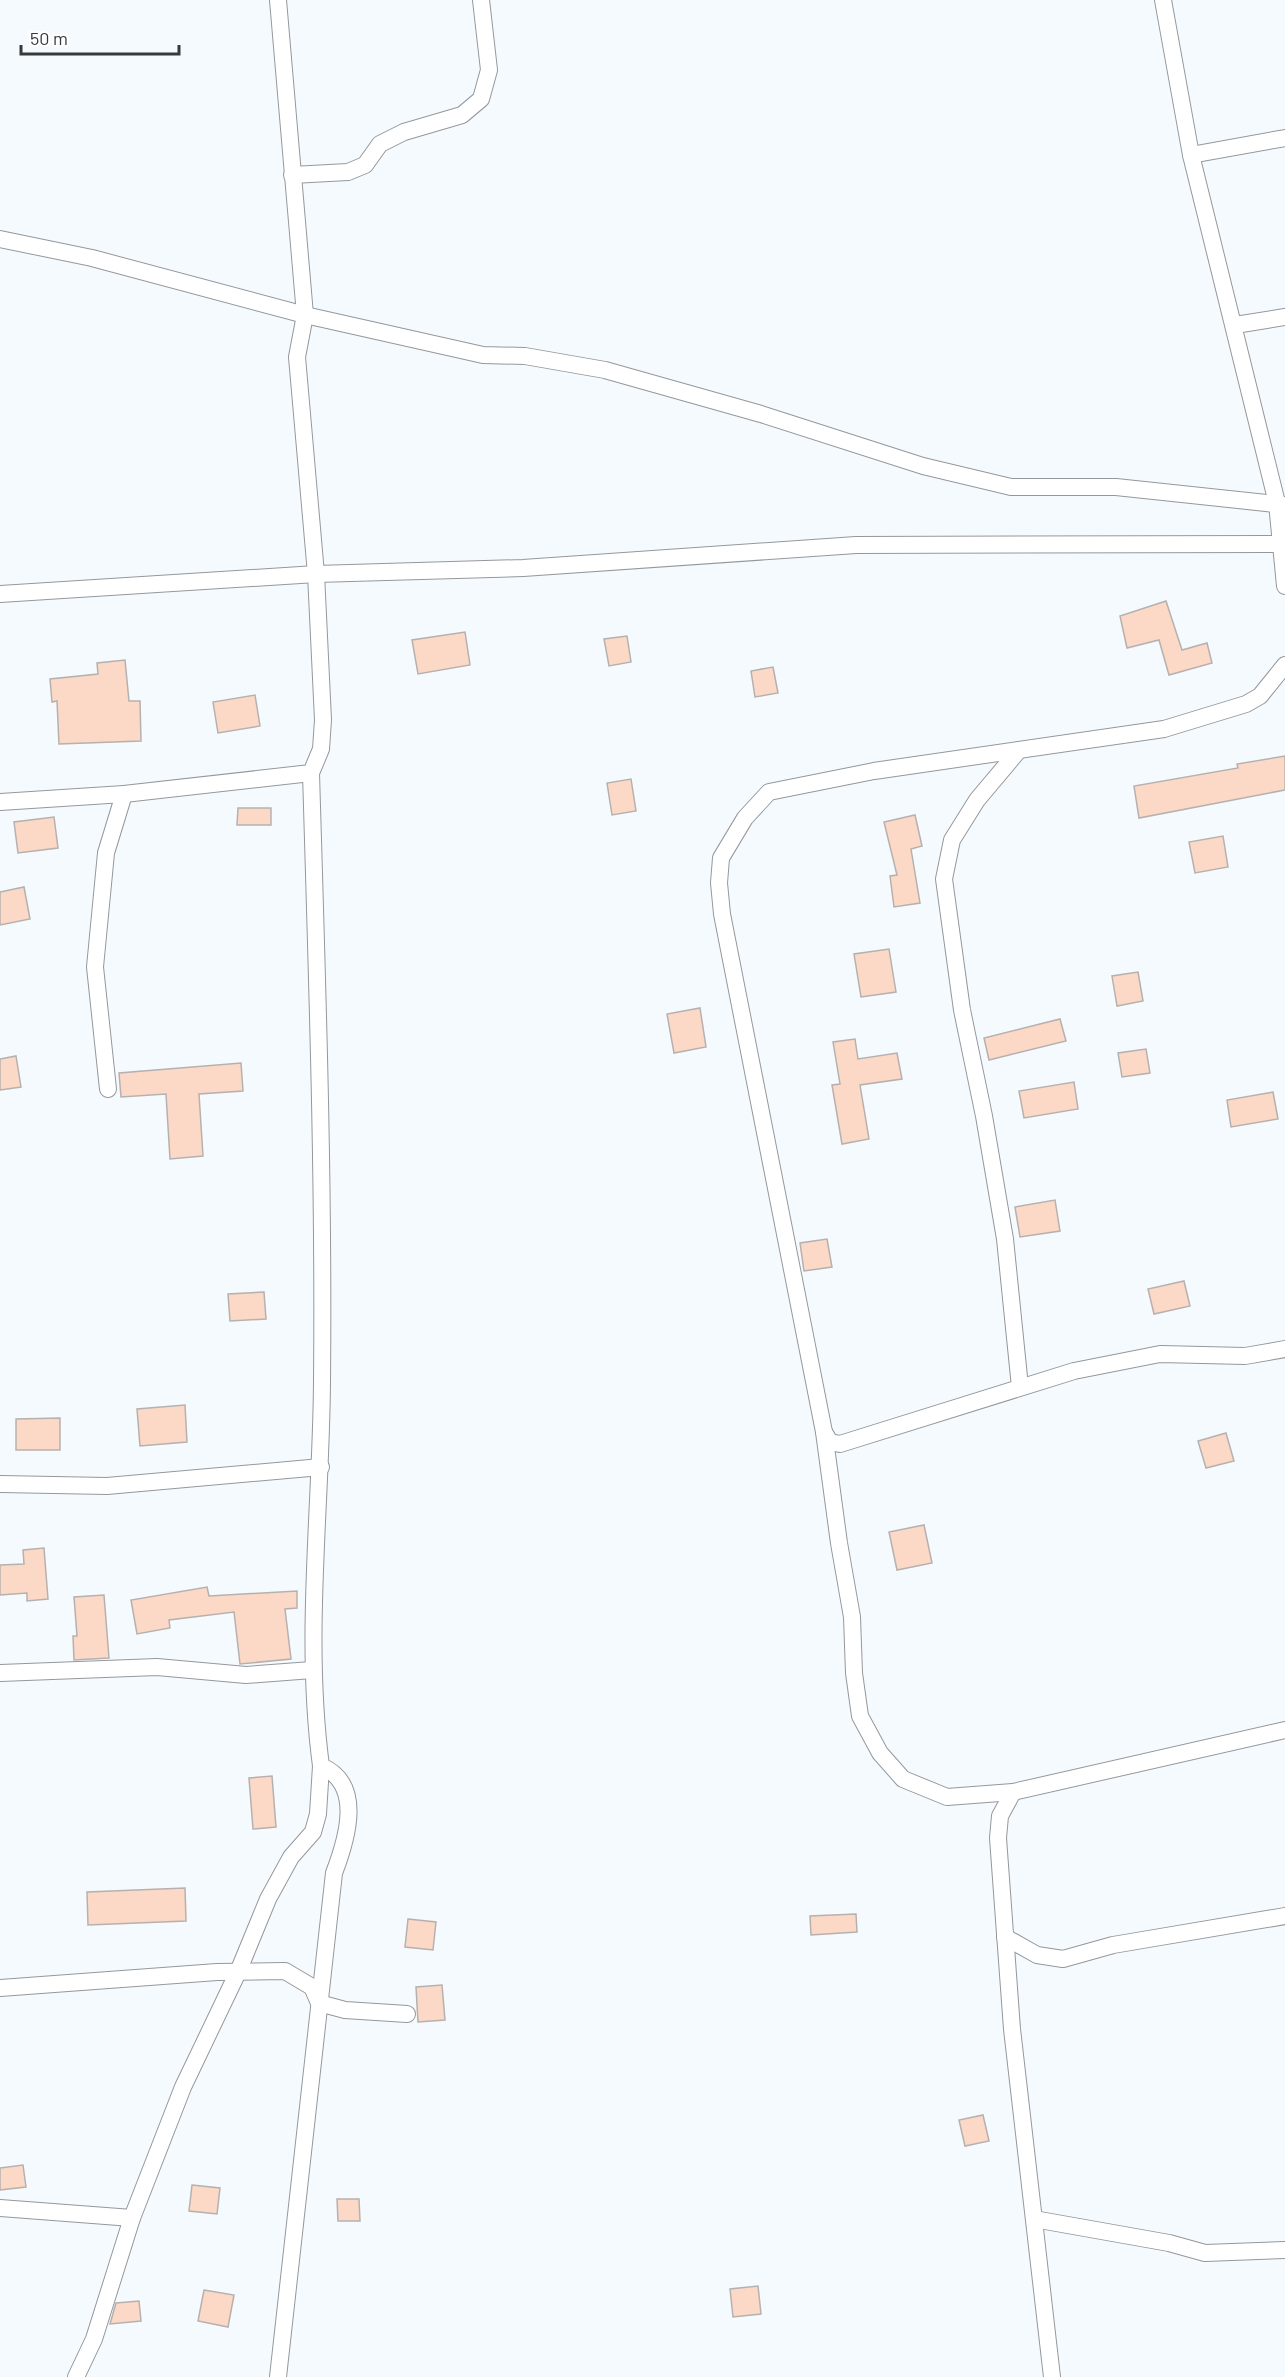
<svg xmlns="http://www.w3.org/2000/svg" width="1285" height="2377" font-family="Barlow,sans-serif">
<style>
.building{fill:#fcd8c6;stroke:#b6b1ae;stroke-width:1.5}
.lines{fill:none;stroke-linecap:round;stroke-linejoin:round}
.minor-casing{stroke:#94989c;stroke-width:18}
.minor{stroke:#fff;stroke-width:16}
</style>
<rect width="100%" height="100%" fill="#f5fafe"/>
<g class="building">
<path d="M 1166,601 L 1182,650 L 1207,643 L 1212,663 L 1169,675 L 1159,640 L 1127,648 L 1120,616 Z"/>
<path d="M 465,632 L 470,665 L 418,674 L 412,640 Z"/>
<path d="M 627,636 L 631,662 L 609,666 L 604,639 Z"/>
<path d="M 125,660 L 129,701 L 140,701 L 141,741 L 59,744 L 57,701 L 52,702 L 50,679 L 98,674 L 97,663 Z"/>
<path d="M 773,667 L 778,693 L 755,697 L 751,671 Z"/>
<path d="M 255,695 L 260,726 L 218,733 L 213,702 Z"/>
<path d="M 1285,756 L 1285,790 L 1139,818 L 1134,786 L 1238,768 L 1237,764 Z"/>
<path d="M 631,779 L 636,811 L 612,815 L 607,783 Z"/>
<path d="M 238,808 L 271,808 L 271,825 L 237,825 Z"/>
<path d="M 915,815 L 922,846 L 911,849 L 920,903 L 894,907 L 890,876 L 897,875 L 884,822 Z"/>
<path d="M 54,817 L 58,848 L 18,853 L 14,822 Z"/>
<path d="M 1223,836 L 1228,867 L 1195,873 L 1189,842 Z"/>
<path d="M 24,887 L 30,919 L 0,925 L 0,892 Z"/>
<path d="M 889,949 L 896,992 L 861,997 L 854,954 Z"/>
<path d="M 1138,972 L 1143,1001 L 1117,1006 L 1112,976 Z"/>
<path d="M 700,1008 L 706,1047 L 674,1053 L 667,1014 Z"/>
<path d="M 1060,1019 L 1066,1041 L 989,1060 L 984,1038 Z"/>
<path d="M 855,1039 L 858,1059 L 897,1053 L 902,1079 L 860,1085 L 869,1139 L 842,1144 L 832,1085 L 840,1084 L 833,1042 Z"/>
<path d="M 1146,1049 L 1150,1073 L 1122,1077 L 1118,1053 Z"/>
<path d="M 16,1056 L 21,1087 L 0,1090 L 0,1059 Z"/>
<path d="M 241,1063 L 243,1091 L 199,1094 L 203,1156 L 170,1159 L 166,1094 L 121,1097 L 119,1073 Z"/>
<path d="M 1074,1082 L 1078,1109 L 1024,1118 L 1019,1091 Z"/>
<path d="M 1273,1092 L 1278,1119 L 1231,1127 L 1227,1100 Z"/>
<path d="M 1055,1200 L 1060,1231 L 1020,1237 L 1015,1207 Z"/>
<path d="M 827,1239 L 832,1267 L 804,1271 L 800,1243 Z"/>
<path d="M 1184,1281 L 1190,1306 L 1154,1314 L 1148,1289 Z"/>
<path d="M 264,1292 L 266,1319 L 230,1321 L 228,1294 Z"/>
<path d="M 185,1405 L 187,1442 L 140,1446 L 137,1409 Z"/>
<path d="M 60,1418 L 60,1450 L 16,1450 L 16,1419 Z"/>
<path d="M 1226,1433 L 1234,1461 L 1206,1468 L 1198,1441 Z"/>
<path d="M 924,1525 L 932,1563 L 897,1570 L 889,1532 Z"/>
<path d="M 44,1548 L 48,1599 L 27,1601 L 27,1593 L 0,1595 L 0,1565 L 24,1564 L 23,1550 Z"/>
<path d="M 207,1587 L 209,1596 L 297,1591 L 297,1608 L 285,1609 L 291,1659 L 240,1664 L 234,1612 L 169,1620 L 170,1628 L 137,1634 L 131,1600 Z"/>
<path d="M 104,1595 L 109,1658 L 74,1660 L 73,1636 L 77,1636 L 74,1597 Z"/>
<path d="M 272,1776 L 276,1827 L 253,1829 L 249,1778 Z"/>
<path d="M 185,1888 L 186,1921 L 88,1925 L 87,1892 Z"/>
<path d="M 856,1914 L 857,1932 L 811,1935 L 810,1916 Z"/>
<path d="M 408,1919 L 436,1922 L 433,1950 L 405,1947 Z"/>
<path d="M 442,1985 L 445,2020 L 418,2022 L 416,1987 Z"/>
<path d="M 983,2115 L 989,2141 L 965,2146 L 959,2120 Z"/>
<path d="M 23,2165 L 26,2187 L 0,2190 L 0,2168 Z"/>
<path d="M 192,2185 L 220,2188 L 217,2214 L 189,2211 Z"/>
<path d="M 337,2199 L 359,2199 L 360,2221 L 338,2221 Z"/>
<path d="M 758,2286 L 761,2314 L 733,2317 L 730,2289 Z"/>
<path d="M 204,2290 L 234,2295 L 228,2327 L 198,2321 Z"/>
<path d="M 139,2301 L 141,2321 L 110,2324 L 116,2303 Z"/>
</g>
<g class="lines">
<defs>
<g id="minor">
<path d="M 1163,0 L 1191,155 L 1277,503 L 1285,586"/>
<path d="M 1191,155 L 1285,138"/>
<path d="M 292,175 L 348,172 L 365,165 L 380,144 L 404,132 L 462,115 L 481,99 L 489,70 L 481,0"/>
<path d="M 0,239 L 92,258 L 305,315 L 483,355 L 525,356 L 605,370 L 761,414 L 923,466 L 1011,487 L 1116,487 L 1285,505"/>
<path d="M 1235,325 L 1285,317"/>
<path d="M 0,594 L 316,574 L 523,568 L 856,545 L 1279,544"/>
<path d="M 1285,665 L 1260,696 L 1246,704 L 1164,729 L 874,771 L 769,792 L 745,818 L 721,858 L 719,883 L 722,914 L 824,1432 L 839,1543 L 852,1617 L 854,1673 L 860,1716 L 880,1753 L 903,1779 L 947,1797 L 1013,1792 L 1285,1730"/>
<path d="M 1019,750 L 977,800 L 952,840 L 944,879 L 962,1010 L 984,1116 L 1005,1239 L 1020,1387"/>
<path d="M 0,802 L 124,794 L 311,773 L 321,749 L 323,720 L 316,574 L 297,357 L 305,315 L 278,0"/>
<path d="M 108,1089 L 95,967 L 106,853 L 124,794"/>
<path d="M 824,1432 L 830,1442 L 840,1444 L 1074,1371 L 1160,1354 L 1245,1356 L 1285,1349"/>
<path d="M 0,1484 L 107,1486 L 321,1467"/>
<path d="M 0,1673 L 157,1667 L 246,1675 L 312,1670"/>
<path d="M 1013,1792 L 1000,1816 L 998,1838 L 1012,2029 L 1052,2377"/>
<path d="M 1005,1937 L 1037,1955 L 1063,1959 L 1113,1945 L 1285,1916"/>
<path d="M 0,1988 L 217,1972 L 285,1971 L 312,1987 L 319,2003 L 345,2010 L 407,2014"/>
<path d="M 0,2208 L 132,2218"/>
<path d="M 1034,2219 L 1169,2243 L 1205,2253 L 1285,2250"/>
<path d="M 76,2377 L 94,2339 L 132,2218 L 183,2087 L 238,1972 L 268,1899 L 291,1857 L 313,1832 L 318,1814 L 321,1766"/>
<path d="M 278,2377 L 334,1873 C 347,1839 364,1784 321,1766 C 304,1638 321,1511 322,1382 C 324,1179 317,976 311,773"/>
</g>
</defs>
<use href="#minor" class="minor-casing"/>
<use href="#minor" class="minor"/>
</g>
<path d="M21 45v9h158v-9" fill="none" stroke="#38393b" stroke-width="3"/>
<text x="30" y="45" font-size="18" fill="#38393b" stroke="#ffffff" stroke-width="4.5" paint-order="stroke">50 m</text>
</svg>
